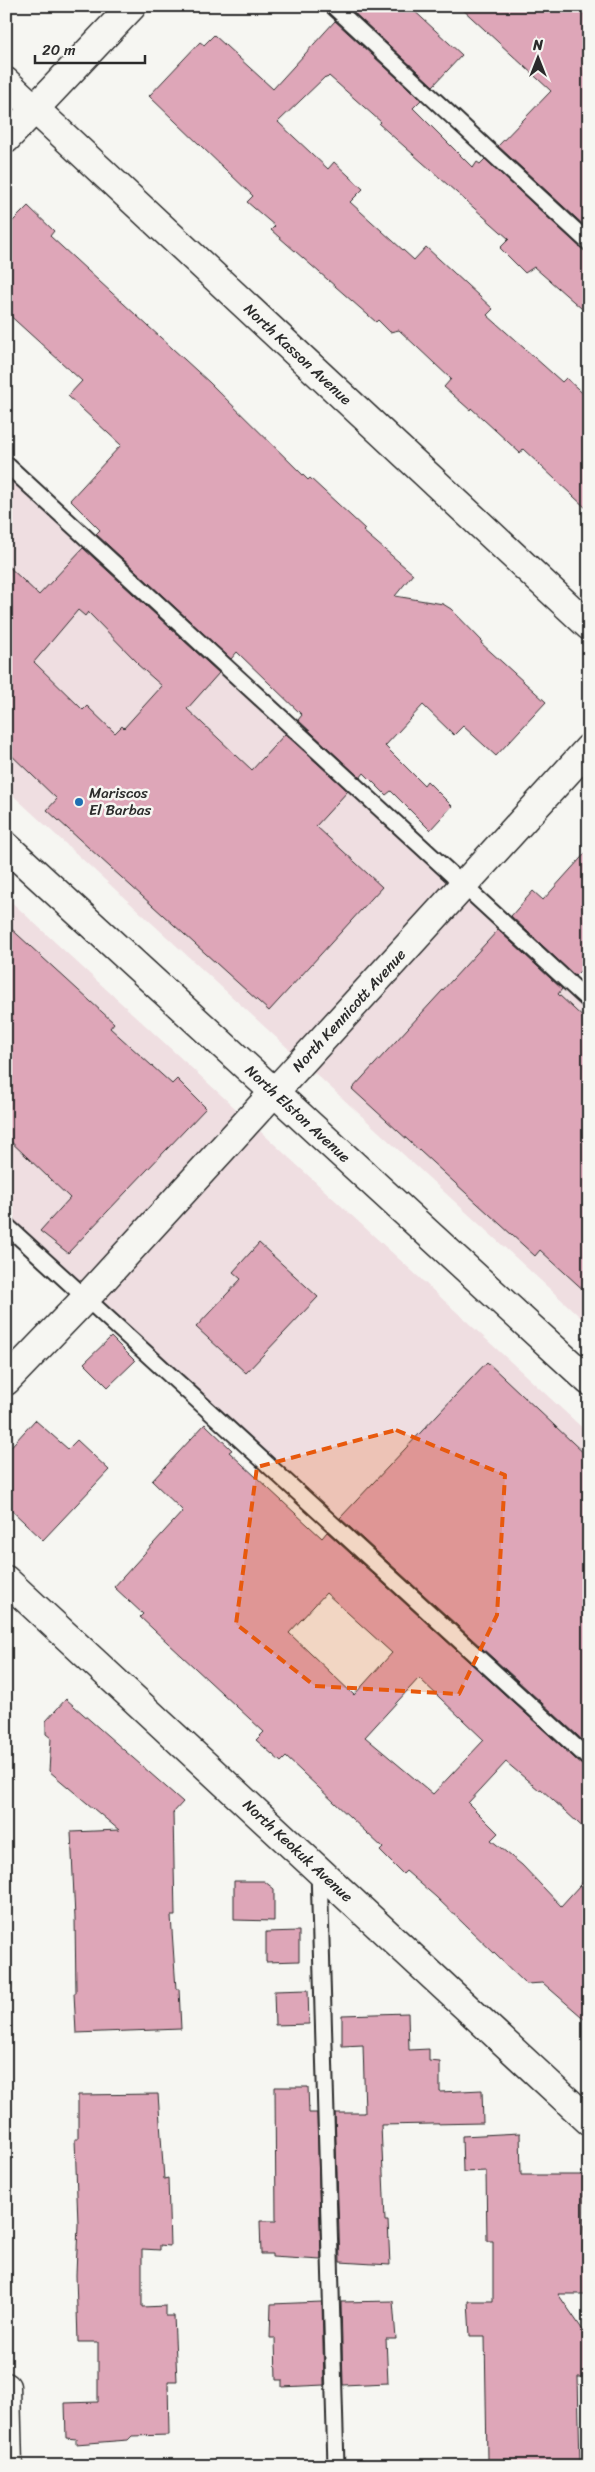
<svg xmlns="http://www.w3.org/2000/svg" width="595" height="2472" font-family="Sriracha,sans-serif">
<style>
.built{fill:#efdee1}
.building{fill:#dea6b8;stroke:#2b2b2b;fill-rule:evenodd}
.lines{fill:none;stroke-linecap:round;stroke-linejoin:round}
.service-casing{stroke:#2b2b2b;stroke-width:19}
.minor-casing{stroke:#2b2b2b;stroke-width:31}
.secondary-casing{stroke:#2b2b2b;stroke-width:31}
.service{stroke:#f6f6f2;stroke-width:15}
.minor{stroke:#f6f6f2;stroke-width:28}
.secondary{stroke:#f6f6f2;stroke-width:28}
.marked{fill:#e8590c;fill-opacity:0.2;stroke:#e8590c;stroke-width:4;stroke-dasharray:10 6;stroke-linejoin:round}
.poi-dot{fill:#1f6fb2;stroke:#f6f6f2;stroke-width:2}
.labels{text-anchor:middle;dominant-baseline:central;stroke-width:5;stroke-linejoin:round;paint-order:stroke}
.street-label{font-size:15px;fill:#2b2b2b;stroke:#f6f6f2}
.poi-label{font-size:15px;fill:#2b2b2b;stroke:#f6f6f2;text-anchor:start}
</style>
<rect width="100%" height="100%" fill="#f6f6f2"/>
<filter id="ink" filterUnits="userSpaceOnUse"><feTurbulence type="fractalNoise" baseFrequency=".02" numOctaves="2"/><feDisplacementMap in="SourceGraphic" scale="10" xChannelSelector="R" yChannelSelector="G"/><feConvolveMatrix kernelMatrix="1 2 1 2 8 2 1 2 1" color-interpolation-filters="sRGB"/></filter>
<g filter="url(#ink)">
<g class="built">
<path d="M 6,458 L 589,995 L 589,1325 L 6,789 Z"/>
<path d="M 6,897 L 589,1434 L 589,1759 L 6,1222 Z"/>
</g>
<g class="building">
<path d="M 409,6 L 462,55 L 433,86 L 348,7 Z"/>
<path d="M 459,6 L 589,6 L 589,230 L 498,146 L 551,91 Z"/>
<path d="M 335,21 L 421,100 L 413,108 L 473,168 L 477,162 L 480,164 L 485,159 L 583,250 L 589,252 L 589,315 L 534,267 L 525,273 L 500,248 L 509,239 L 379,124 L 381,122 L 329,76 L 327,78 L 325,77 L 278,122 L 328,169 L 334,162 L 363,189 L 350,202 L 414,260 L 426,247 L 493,309 L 487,315 L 562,382 L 566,378 L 589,399 L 589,511 L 523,449 L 520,453 L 471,408 L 470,410 L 444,387 L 451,379 L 399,330 L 390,332 L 378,320 L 376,322 L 271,230 L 275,226 L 247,202 L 253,196 L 149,96 L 200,42 L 204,45 L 214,35 L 273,89 Z"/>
<path d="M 28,206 L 54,231 L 50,236 L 209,382 L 308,480 L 310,478 L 365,529 L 363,531 L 413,574 L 395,596 L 443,604 L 451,609 L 482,641 L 481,643 L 546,702 L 496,756 L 463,726 L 454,735 L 423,705 L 385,746 L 424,785 L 427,781 L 452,806 L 430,830 L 391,791 L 386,795 L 364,773 L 360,778 L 298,720 L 302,715 L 237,652 L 231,659 L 96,534 L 100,530 L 70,500 L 121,445 L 68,396 L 82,381 L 6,312 L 6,228 Z"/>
<path d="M 83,548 L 219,673 L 187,709 L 252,770 L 285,734 L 348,791 L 316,826 L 382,887 L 269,1011 L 47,810 L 57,799 L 6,750 L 6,564 L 39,595 ZM 78,610 L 85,616 L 88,612 L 138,663 L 137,664 L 162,686 L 124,728 L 122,726 L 115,733 L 87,706 L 83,710 L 34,662 Z"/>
<path d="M 589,849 L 589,962 L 575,976 L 511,916 L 533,891 L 543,900 Z"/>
<path d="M 6,924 L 114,1023 L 110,1028 L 172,1084 L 177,1079 L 206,1108 L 68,1253 L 40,1231 L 70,1198 L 6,1137 Z"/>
<path d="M 498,930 L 562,989 L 558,994 L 589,1023 L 589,1295 L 540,1250 L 535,1256 L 352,1089 Z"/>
<path d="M 259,1243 L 318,1297 L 246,1373 L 196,1327 L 241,1279 L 233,1272 Z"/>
<path d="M 111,1337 L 135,1361 L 108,1387 L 84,1363 Z"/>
<path d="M 487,1362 L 589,1458 L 589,1746 L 340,1518 Z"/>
<path d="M 35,1420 L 68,1449 L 77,1440 L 109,1470 L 43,1540 L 6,1505 L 6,1452 Z"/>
<path d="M 205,1424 L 232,1450 L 229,1452 L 322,1538 L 327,1532 L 583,1766 L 589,1768 L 589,1833 L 541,1789 L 539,1790 L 506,1762 L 468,1803 L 498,1833 L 491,1840 L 522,1865 L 561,1906 L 589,1875 L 589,2023 L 543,1983 L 526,1984 L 436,1897 L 406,1871 L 403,1874 L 380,1851 L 383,1848 L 286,1757 L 281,1762 L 256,1740 L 264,1732 L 140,1617 L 143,1614 L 114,1587 L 183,1511 L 152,1481 ZM 326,1593 L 392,1653 L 354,1695 L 289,1633 ZM 419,1678 L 484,1740 L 433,1794 L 365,1737 Z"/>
<path d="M 66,1699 L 183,1802 L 173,1813 L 175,1916 L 171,1916 L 176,1989 L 179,1989 L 181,2029 L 76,2033 L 74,1993 L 76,1993 L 75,1918 L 71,1832 L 119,1830 L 49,1771 L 51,1738 L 46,1734 L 46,1721 Z"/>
<path d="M 234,1881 L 264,1881 L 274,1889 L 274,1921 L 234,1920 Z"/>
<path d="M 299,1931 L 299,1961 L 266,1962 L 266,1932 Z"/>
<path d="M 308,1990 L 309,2024 L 275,2025 L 274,1991 Z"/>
<path d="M 408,2013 L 409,2050 L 429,2049 L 429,2061 L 440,2062 L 440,2092 L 482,2090 L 483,2123 L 381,2125 L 385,2221 L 388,2221 L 390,2265 L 340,2262 L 335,2113 L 365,2113 L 363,2045 L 342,2046 L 342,2015 Z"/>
<path d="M 275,2087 L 308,2087 L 309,2113 L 317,2113 L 321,2260 L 272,2257 L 272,2254 L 261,2254 L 260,2221 L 276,2221 Z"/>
<path d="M 158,2094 L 164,2179 L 168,2178 L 170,2246 L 160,2245 L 160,2250 L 142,2249 L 142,2307 L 166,2306 L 166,2316 L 174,2316 L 177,2381 L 168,2381 L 169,2435 L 132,2436 L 128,2440 L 76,2444 L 76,2439 L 66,2438 L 65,2403 L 98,2402 L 98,2342 L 78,2342 L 76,2275 L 78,2224 L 75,2139 L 78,2139 L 78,2095 Z"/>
<path d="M 520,2133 L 521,2175 L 584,2175 L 583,2260 L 586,2260 L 587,2294 L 558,2294 L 589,2339 L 589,2377 L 578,2377 L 580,2466 L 509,2466 L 509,2459 L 487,2459 L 485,2336 L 470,2336 L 468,2301 L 493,2301 L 493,2241 L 487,2241 L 486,2171 L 463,2172 L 462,2136 Z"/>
<path d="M 393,2301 L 396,2339 L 386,2339 L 388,2383 L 343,2385 L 341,2302 Z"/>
<path d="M 322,2302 L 324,2385 L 282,2387 L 282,2380 L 276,2380 L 275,2338 L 270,2338 L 271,2304 Z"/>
</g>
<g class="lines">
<defs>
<g id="service">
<path d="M 333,6 L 589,243"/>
<path d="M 6,464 L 589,1001"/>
<path d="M 6,1225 L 589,1759"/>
<path d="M 319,1870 L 336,2466"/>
</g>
<g id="minor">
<path id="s1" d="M 6,82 L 589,626"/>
<path d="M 6,139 L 132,6"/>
<path id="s2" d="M 6,1381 L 86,1298 L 589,748"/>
<path id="s3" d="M 6,1580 L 589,2121"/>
<path d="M 6,2387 L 8,2466"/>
</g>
<g id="secondary">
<path id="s4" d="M 6,846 L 589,1381"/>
</g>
</defs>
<use href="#service" class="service-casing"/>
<use href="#minor" class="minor-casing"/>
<use href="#secondary" class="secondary-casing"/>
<use href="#service" class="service"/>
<use href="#minor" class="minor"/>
<use href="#secondary" class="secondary"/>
</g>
</g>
<path class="marked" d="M 396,1430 L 505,1475 L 497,1615 L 459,1694 L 315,1686 L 236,1624 L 257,1467 Z"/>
<circle class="poi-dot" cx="79" cy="802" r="5"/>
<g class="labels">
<g class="street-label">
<text stroke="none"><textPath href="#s1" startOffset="399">North Kasson Avenue</textPath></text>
<text stroke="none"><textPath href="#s2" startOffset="505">North Kennicott Avenue</textPath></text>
<text stroke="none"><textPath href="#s4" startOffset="396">North Elston Avenue</textPath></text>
<text stroke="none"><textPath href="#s3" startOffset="398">North Keokuk Avenue</textPath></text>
</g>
<g class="poi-label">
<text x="89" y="793">Mariscos<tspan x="89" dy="17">El Barbas</tspan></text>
</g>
</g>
<rect width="595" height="2472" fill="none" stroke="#f6f6f2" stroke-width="25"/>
<rect x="12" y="12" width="570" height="2447" fill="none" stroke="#2b2b2b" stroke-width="2" filter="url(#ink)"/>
<g transform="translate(538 58)" stroke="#f6f6f2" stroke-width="4" paint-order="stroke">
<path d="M0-4L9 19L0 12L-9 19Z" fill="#2b2b2b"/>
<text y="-8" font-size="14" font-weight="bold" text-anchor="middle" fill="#2b2b2b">N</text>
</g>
<path d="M35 55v8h110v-8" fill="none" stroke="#2b2b2b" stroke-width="2.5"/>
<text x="42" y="55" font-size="15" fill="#2b2b2b" stroke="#f6f6f2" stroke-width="4" paint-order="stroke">20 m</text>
</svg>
